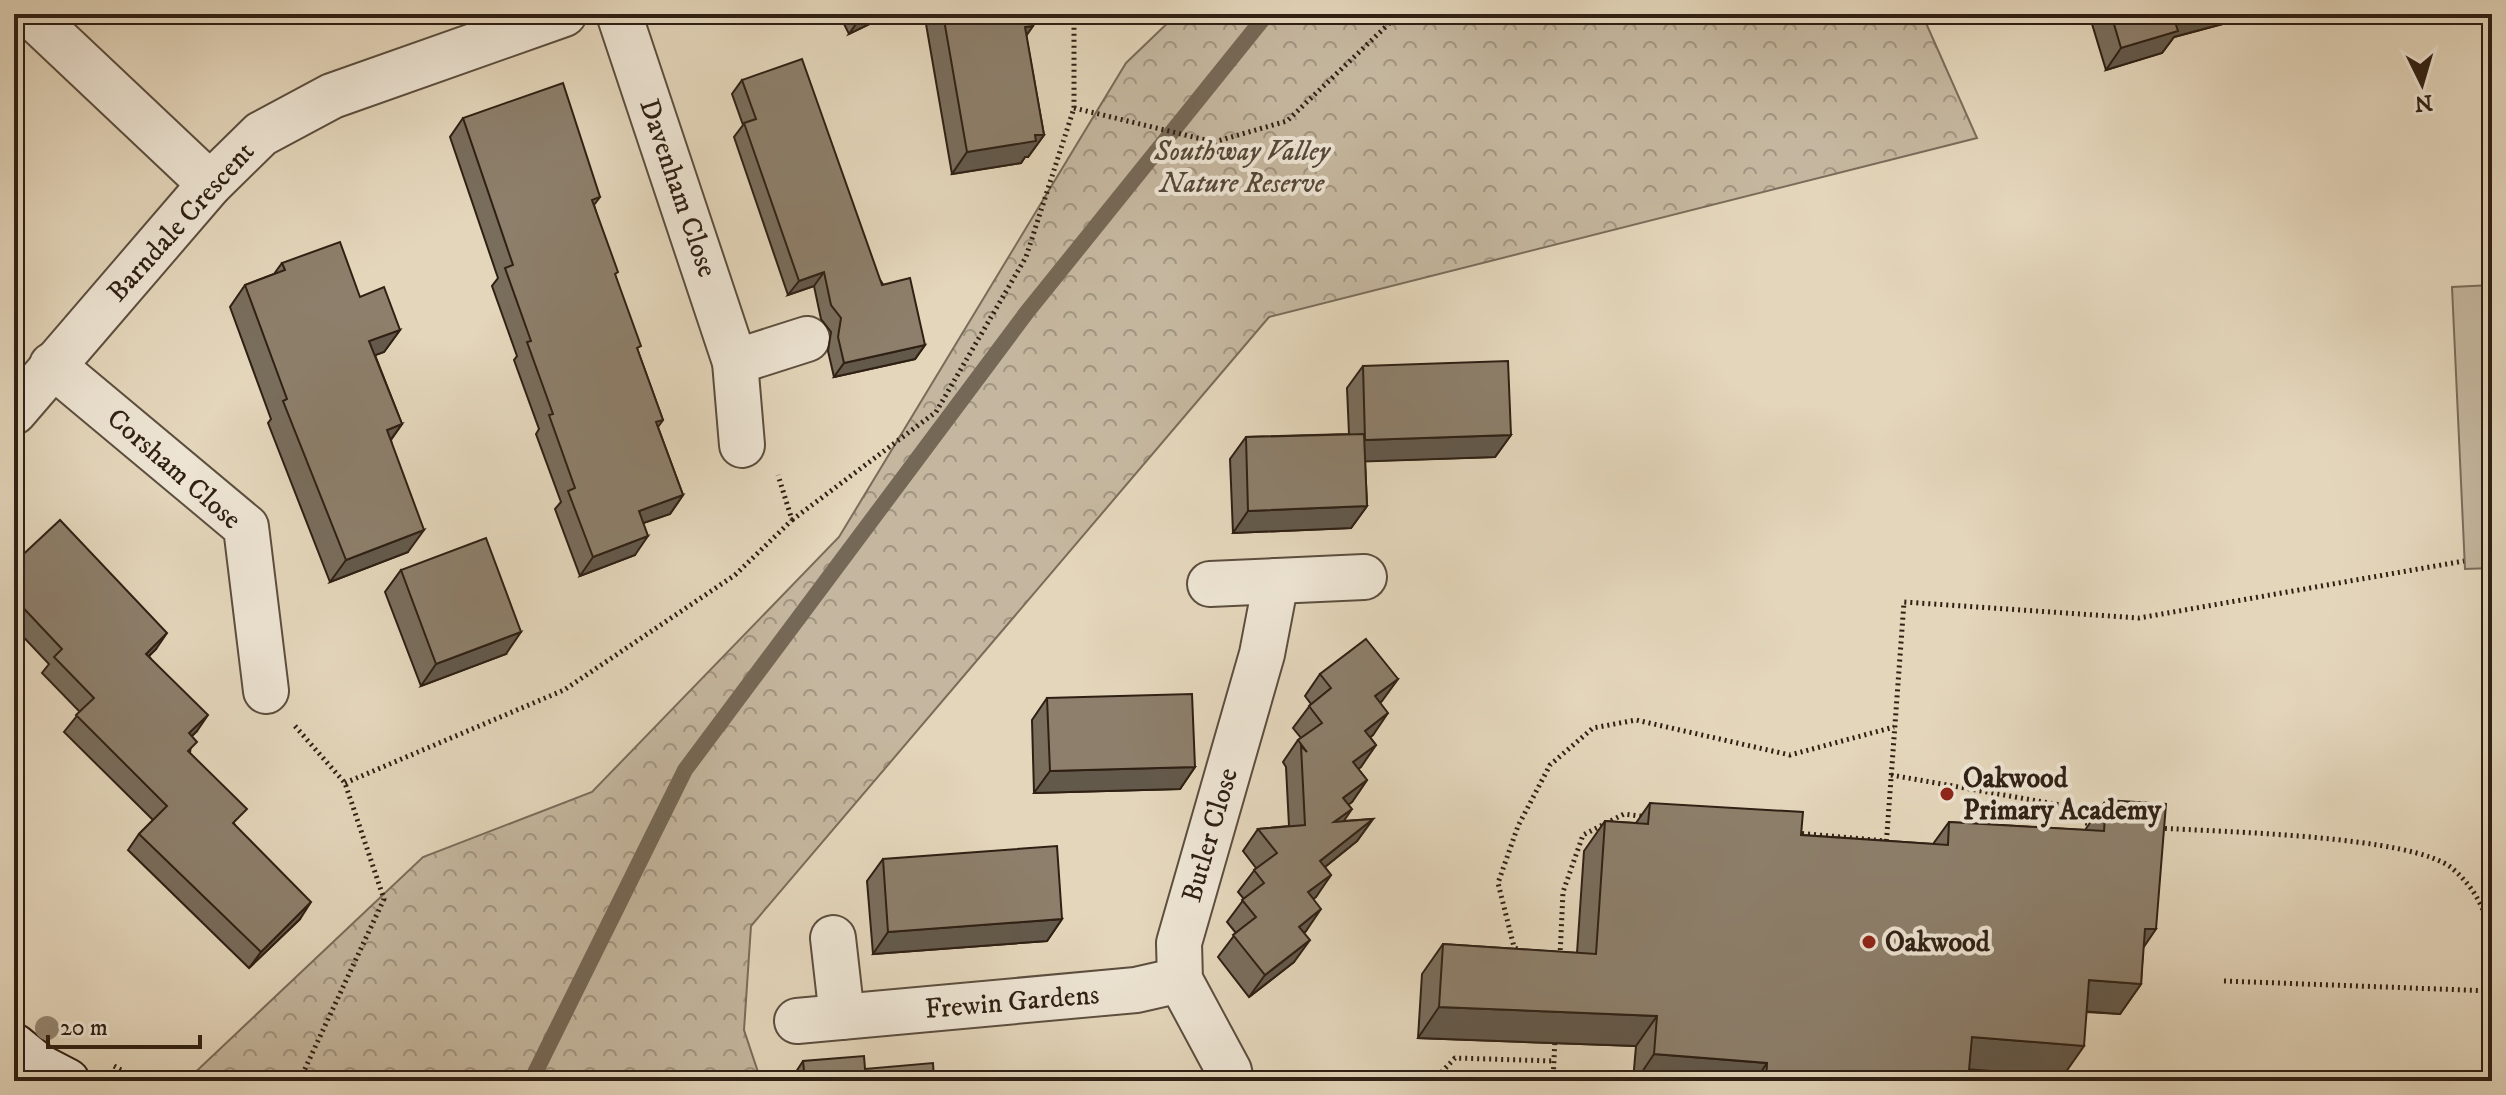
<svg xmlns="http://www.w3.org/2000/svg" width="2506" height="1095" font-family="'IM FELL DW Pica',serif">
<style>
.park{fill:url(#park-crowns);stroke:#7a6c5a;stroke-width:2}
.pitch{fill:#c5b79f;stroke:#7a6c5a;stroke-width:2}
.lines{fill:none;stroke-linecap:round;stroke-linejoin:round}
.stream{stroke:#766856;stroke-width:16}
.street-casing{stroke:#5c4e3e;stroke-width:48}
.secondary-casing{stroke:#2f2014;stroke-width:48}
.path{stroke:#2f2014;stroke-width:5;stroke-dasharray:2 4;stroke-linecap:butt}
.street{stroke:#ede4d3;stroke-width:44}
.secondary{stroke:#ede4d3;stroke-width:44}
.tree{fill:#958772}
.wall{fill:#796d5c;stroke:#2f2014;stroke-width:2}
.shaded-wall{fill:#63594b;stroke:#2f2014;stroke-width:2}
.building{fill:#8d7f6b;stroke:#2f2014;stroke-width:2}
.poi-dot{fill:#8f2418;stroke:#ede4d3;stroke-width:3}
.labels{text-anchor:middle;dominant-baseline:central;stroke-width:8;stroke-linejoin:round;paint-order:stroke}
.park-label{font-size:28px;font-style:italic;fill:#544637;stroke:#ede4d3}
.street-label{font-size:28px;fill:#2f2014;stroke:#ede4d3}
.poi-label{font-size:28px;font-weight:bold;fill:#2f2014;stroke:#ede4d3;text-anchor:start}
</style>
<defs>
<pattern id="park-crowns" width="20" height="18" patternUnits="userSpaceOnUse" patternTransform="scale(2)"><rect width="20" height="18" fill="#c5b79f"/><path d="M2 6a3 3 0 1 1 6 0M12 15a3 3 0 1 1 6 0" fill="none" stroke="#a09480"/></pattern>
</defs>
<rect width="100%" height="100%" fill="#e4d6bb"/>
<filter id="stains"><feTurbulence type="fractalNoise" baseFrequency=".0025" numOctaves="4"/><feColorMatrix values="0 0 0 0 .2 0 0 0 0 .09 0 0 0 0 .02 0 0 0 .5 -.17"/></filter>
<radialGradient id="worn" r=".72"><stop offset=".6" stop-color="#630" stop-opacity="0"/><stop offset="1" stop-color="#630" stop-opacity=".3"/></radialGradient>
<path class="park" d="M 1177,14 L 1922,14 L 1977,138 L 1269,317 L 751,926 L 744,1030 L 761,1081 L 186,1081 L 423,857 L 592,792 L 839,537 L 1126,63 Z"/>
<path class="pitch" d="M 2492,285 L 2492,568 L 2465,569 L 2452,287 Z"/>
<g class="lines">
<path class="stream" d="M 531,1081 L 685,770 L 1027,312 L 1267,14"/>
<defs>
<g id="street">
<path d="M 30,14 L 210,184"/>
<path d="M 619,14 L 735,362 L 742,445"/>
<path d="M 735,362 L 807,339"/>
<path d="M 52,365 L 246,527 L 266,691"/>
<path d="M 14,412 L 210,184 L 261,134 L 332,96 L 564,14"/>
<path d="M 1210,584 L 1364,577"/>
<path d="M 833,938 L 842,1017"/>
<path d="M 797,1021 L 1136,990 L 1180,980"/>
<path d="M 1231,1081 L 1229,1071 L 1180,980 L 1179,943 L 1262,654 L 1276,581"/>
</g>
<path id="secondary" d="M 14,1046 L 40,1067 L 67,1081"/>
</defs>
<use href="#street" class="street-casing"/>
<use href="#secondary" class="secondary-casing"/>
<g class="path">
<path d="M 1074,108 L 1214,142 L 1287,121 L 1399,14"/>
<path d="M 792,520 L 936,412 L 1026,257 L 1074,108 L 1074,14"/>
<path d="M 295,726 L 345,783 L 384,899 L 303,1073 L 304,1081"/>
<path d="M 1891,775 L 2083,809 L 2084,823 L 2093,823"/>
<path d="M 345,783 L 564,690 L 735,575 L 792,520 L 778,475"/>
<path d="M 2159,828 C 2217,832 2414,835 2453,869 C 2474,887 2485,909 2492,936"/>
<path d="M 1796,833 L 1886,841"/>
<path d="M 1886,847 L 1904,602 L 2139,618 L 2464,561"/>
<path d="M 1522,952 L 1514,947 L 1498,883 L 1518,826 L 1550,765 L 1593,728 L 1636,720 L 1790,755 L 1894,727"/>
<path d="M 1560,956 L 1563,892 L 1583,835 L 1624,814 L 1647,817"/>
<path d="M 2224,981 L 2492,991"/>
<path d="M 114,1066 L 140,1081"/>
<path d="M 1433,1081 L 1455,1058 L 1554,1061"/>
<path d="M 1553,1081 L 1555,1038"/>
</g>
<use href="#street" class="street"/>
<use href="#secondary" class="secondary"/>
</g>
<circle class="tree" cx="47" cy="1028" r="12"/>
<g class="wall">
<path d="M 839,14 L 890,14 L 849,34 Z"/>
<path d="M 933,14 L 1031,14 L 1033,26 L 1026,35 L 1044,135 L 1028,157 L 1025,157 L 1021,163 L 952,174 L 926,24 Z"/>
<path d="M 2089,14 L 2260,14 L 2174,37 L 2162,53 L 2106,70 Z"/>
<path d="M 742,80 L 925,345 L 915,359 L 834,377 L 828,351 L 831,332 L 821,319 L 814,286 L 788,295 L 734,137 L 743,125 L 732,94 Z"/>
<path d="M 463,118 L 600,197 L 594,205 L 638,351 L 663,420 L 658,427 L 683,495 L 670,514 L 643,523 L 635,555 L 580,576 L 555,509 L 561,502 L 536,434 L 539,429 L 514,360 L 517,356 L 492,286 L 498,278 L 450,137 Z"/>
<path d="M 282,263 L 360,297 L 400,330 L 384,352 L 375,355 L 402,424 L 391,440 L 408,552 L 330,582 L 268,423 L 271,419 L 230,307 L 245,285 L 274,274 Z"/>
<path d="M 1363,366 L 1511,435 L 1495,457 L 1365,461 L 1367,506 L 1351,528 L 1233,533 L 1230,459 L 1246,437 L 1349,434 L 1347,388 Z"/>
<path d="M 14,563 L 156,649 L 149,656 L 197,731 L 192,736 L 190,753 L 235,825 L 300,919 L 249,968 L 128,850 L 139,834 L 153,820 L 64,732 L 80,712 L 42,673 L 49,664 L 14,627 Z"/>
<path d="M 401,570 L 506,654 L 421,686 L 385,592 Z"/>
<path d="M 1320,674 L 1398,679 L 1380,703 L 1373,735 L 1370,737 L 1376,745 L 1358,769 L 1367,780 L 1352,802 L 1348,804 L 1343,821 L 1373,819 L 1357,841 L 1325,867 L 1331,875 L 1313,899 L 1306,931 L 1304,933 L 1294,962 L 1249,997 L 1218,957 L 1236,933 L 1227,922 L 1244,899 L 1238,892 L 1256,868 L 1243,851 L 1258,829 L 1289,826 L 1286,767 L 1283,762 L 1298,740 L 1301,738 L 1293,728 L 1311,704 L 1305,696 Z"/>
<path d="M 1047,698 L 1195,767 L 1180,789 L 1034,793 L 1032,720 Z"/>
<path d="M 2106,800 L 2143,948 L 2141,984 L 2120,1014 L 2086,1012 L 2063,1076 L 1969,1069 L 1968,1081 L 1633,1081 L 1636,1046 L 1418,1038 L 1422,974 L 1443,944 L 1577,953 L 1584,851 L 1605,821 L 1636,823 L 1650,803 L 1801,835 L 1933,844 L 1949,822 L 2085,830 Z"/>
<path d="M 883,859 L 1062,919 L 1047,941 L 873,954 L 867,881 Z"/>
<path d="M 803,1061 L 865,1069 L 934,1080 L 1007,1081 L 790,1081 Z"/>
</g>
<g class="shaded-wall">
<path d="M 863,14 L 890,14 L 849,34 Z"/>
<path d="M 2193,14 L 2260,14 L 2174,37 L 2162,53 L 2106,70 L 2121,48 L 2174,19 Z"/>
<path d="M 1033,26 L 1018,48 L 1025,27 Z"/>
<path d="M 1035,135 L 1044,135 L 1028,157 L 1025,157 L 1021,163 L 952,174 L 967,152 Z"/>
<path d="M 824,272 L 814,286 L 788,295 L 799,281 Z"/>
<path d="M 400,330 L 384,352 L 354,363 L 369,341 Z"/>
<path d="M 925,345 L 915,359 L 834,377 L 844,363 Z"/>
<path d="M 402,424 L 386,446 L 387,430 Z"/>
<path d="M 1511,435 L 1495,457 L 1350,462 L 1365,440 Z"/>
<path d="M 683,495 L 670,514 L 626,529 L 639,511 Z"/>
<path d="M 1367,506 L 1351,528 L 1233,533 L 1248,511 Z"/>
<path d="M 424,530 L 408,552 L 330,582 L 346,560 Z"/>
<path d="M 648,536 L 635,555 L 580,576 L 593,557 Z"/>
<path d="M 521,632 L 506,654 L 421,686 L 436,664 Z"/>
<path d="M 167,633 L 156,649 L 134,670 L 146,654 Z"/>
<path d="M 1398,679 L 1382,701 L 1359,718 L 1375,696 Z"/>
<path d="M 1388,713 L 1373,735 L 1350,753 L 1365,731 Z"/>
<path d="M 208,715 L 197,731 L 178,749 L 189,733 Z"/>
<path d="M 1376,745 L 1361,767 L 1338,784 L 1353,762 Z"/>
<path d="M 1195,767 L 1180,789 L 1034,793 L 1050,771 Z"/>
<path d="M 1367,780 L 1352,802 L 1328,820 L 1343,798 Z"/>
<path d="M 1352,809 L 1337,831 L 1334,822 Z"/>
<path d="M 1373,819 L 1357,841 L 1305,883 L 1320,861 Z"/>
<path d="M 1331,875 L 1316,897 L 1293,914 L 1308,892 Z"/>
<path d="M 311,902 L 300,919 L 249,968 L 261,952 Z"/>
<path d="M 1321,909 L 1306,931 L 1283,949 L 1299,927 Z"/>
<path d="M 1062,919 L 1047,941 L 873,954 L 888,932 Z"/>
<path d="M 2145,929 L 2156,929 L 2135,960 Z"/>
<path d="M 1310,940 L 1294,962 L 1249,997 L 1265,975 Z"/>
<path d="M 2089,980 L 2141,984 L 2120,1014 L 2067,1010 Z"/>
<path d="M 1439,1007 L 1657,1016 L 1636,1046 L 1418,1038 Z"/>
<path d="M 1972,1037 L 2084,1046 L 2063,1076 L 1950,1068 Z"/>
<path d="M 1654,1054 L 1767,1063 L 1755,1081 L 1636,1081 Z"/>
</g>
<g class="building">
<path d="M 943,14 L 1031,14 L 1033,26 L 1025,27 L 1044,135 L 1035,135 L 1036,141 L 967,152 Z"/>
<path d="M 2111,14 L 2193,14 L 2174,19 L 2178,31 L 2121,48 Z"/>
<path d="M 802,59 L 882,285 L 910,278 L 925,345 L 844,363 L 838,337 L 841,318 L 831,305 L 824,272 L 799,281 L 744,123 L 756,119 L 742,80 Z"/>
<path d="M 563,83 L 600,197 L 592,200 L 618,272 L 615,274 L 641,346 L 637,348 L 663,420 L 656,422 L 683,495 L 639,511 L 648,536 L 593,557 L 568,491 L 575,488 L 549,415 L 553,414 L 527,342 L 531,341 L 505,268 L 513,265 L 463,118 Z"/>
<path d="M 340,242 L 360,297 L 384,287 L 400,330 L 369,341 L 402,424 L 387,430 L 424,530 L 346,560 L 283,401 L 287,399 L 245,285 L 285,270 L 282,263 Z"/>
<path d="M 1508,361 L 1511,435 L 1365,440 L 1363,366 Z"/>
<path d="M 1364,434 L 1367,506 L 1248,511 L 1246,437 Z"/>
<path d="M 60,520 L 167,633 L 146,654 L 208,715 L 189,733 L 197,742 L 188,751 L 247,809 L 233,823 L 311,902 L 261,952 L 139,834 L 167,806 L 76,715 L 94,698 L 54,657 L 62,649 L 14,598 L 14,563 Z"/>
<path d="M 486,538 L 521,632 L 436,664 L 401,570 Z"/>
<path d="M 1366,639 L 1398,679 L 1375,696 L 1388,713 L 1365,731 L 1376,745 L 1353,762 L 1367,780 L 1343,798 L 1352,809 L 1334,822 L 1373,819 L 1320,861 L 1331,875 L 1308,892 L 1321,909 L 1299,927 L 1310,940 L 1265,975 L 1233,935 L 1256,917 L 1242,900 L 1264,883 L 1254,870 L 1277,853 L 1258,829 L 1305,825 L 1301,746 L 1307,752 L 1298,740 L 1322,723 L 1309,706 L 1331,688 L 1320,674 Z"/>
<path d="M 1192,694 L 1195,767 L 1050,771 L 1047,698 Z"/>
<path d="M 2106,800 L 2166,804 L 2156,929 L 2145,929 L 2141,984 L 2089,980 L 2084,1046 L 1972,1037 L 1968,1081 L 1766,1081 L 1767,1063 L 1654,1054 L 1657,1016 L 1439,1007 L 1443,944 L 1596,954 L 1605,821 L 1648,824 L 1650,803 L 1803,812 L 1801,835 L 1948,845 L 1949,822 L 2104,831 Z"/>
<path d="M 1057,846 L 1062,919 L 888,932 L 883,859 Z"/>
<path d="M 864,1056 L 865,1069 L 933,1063 L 934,1080 L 1006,1073 L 1007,1081 L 805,1081 L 803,1061 Z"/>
</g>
<g class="poi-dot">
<circle cx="1947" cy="794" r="8"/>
<circle cx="1869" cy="942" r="8"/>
</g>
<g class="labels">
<g class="park-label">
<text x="1242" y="151">Southway Valley<tspan x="1242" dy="32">Nature Reserve</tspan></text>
</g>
<g class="street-label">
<text transform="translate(678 188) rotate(71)">Davenham Close</text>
<text transform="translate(181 222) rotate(-48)">Barndale Crescent</text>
<text transform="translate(174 469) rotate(41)">Corsham Close</text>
<text transform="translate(1210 835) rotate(-74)">Butler Close</text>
<text transform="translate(1012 1002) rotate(-5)">Frewin Gardens</text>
</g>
<g class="poi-label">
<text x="1963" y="778">Oakwood<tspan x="1963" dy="32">Primary Academy</tspan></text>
<text x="1885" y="942">Oakwood</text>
</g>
</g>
<rect width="2506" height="1095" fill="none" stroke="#e4d6bb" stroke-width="48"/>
<rect x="16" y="16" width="2474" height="1063" fill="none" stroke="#2f2014" stroke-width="4"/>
<rect x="24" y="24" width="2458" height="1047" fill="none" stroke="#2f2014" stroke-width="2"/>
<g transform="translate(2422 84) rotate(175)" stroke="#ede4d3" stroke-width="6" paint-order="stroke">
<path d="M0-6L14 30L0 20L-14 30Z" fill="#2f2014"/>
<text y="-12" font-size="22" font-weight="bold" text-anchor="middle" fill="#2f2014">N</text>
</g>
<path d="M48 1035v12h152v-12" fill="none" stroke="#2f2014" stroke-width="4"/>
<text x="60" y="1035" font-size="24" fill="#2f2014" stroke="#ede4d3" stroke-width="6" paint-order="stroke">20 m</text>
<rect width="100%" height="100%" filter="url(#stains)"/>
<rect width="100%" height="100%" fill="url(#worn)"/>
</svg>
